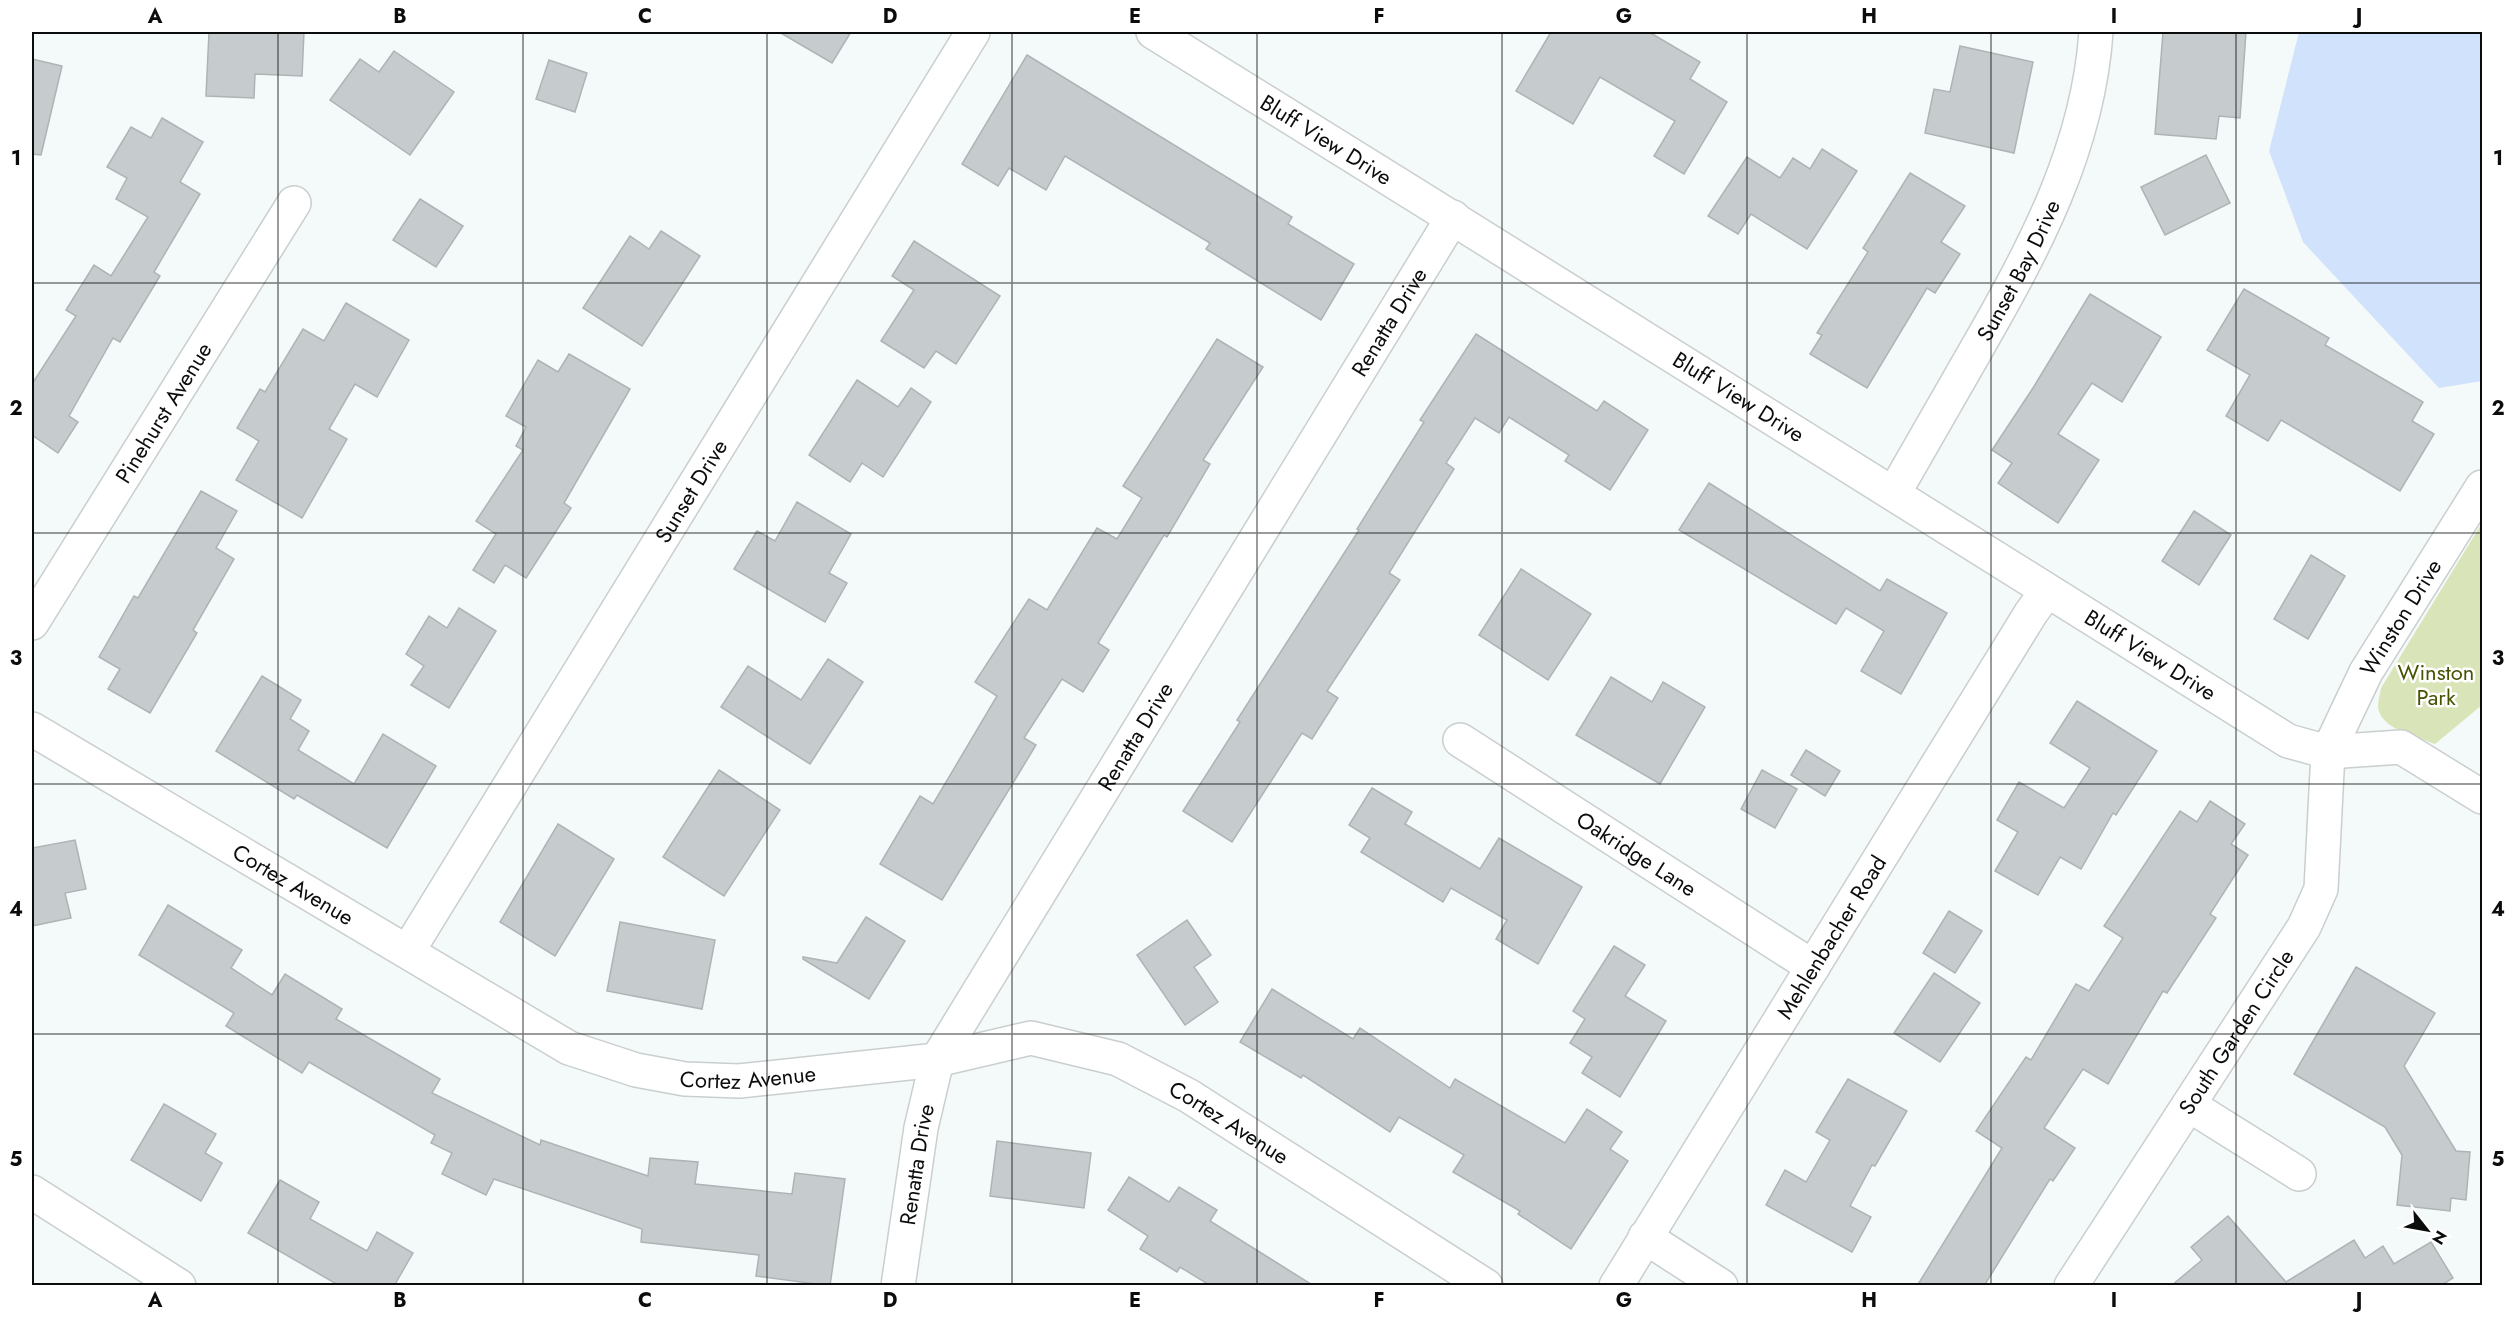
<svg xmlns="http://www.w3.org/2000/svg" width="2514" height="1317" font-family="Jost,sans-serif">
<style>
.green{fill:#d9e5b8}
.water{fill:#d1e2fd}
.building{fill:#c6cbcd;stroke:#aeb3b5;stroke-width:1.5}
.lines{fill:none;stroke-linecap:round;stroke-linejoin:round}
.minor-casing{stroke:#c9cfce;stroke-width:36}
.minor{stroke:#fff;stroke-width:33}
.grid{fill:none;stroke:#0b0d0c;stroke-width:1.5;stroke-opacity:0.55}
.labels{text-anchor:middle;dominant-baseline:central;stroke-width:5;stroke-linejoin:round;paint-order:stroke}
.street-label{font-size:22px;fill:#0b0d0c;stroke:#fff}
.park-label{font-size:22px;fill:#455302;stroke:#fff}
.neatline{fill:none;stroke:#0b0d0c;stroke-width:2}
.grid-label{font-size:20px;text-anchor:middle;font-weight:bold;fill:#0b0d0c}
</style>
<rect width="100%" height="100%" fill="#f4faf9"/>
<path class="green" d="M 2482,523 L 2482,705 L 2435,744 C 2418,737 2380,729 2378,707 C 2378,701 2380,694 2381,688 Z"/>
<path class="water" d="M 2299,32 L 2482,32 L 2482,381 L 2439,388 L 2303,242 L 2269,151 Z"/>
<g class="building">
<path d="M 209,32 L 304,32 L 302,76 L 255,74 L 254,98 L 206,96 Z"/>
<path d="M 779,32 L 851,32 L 832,63 Z"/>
<path d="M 1551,32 L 1649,32 L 1700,62 L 1690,79 L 1727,102 L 1684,174 L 1654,156 L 1675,121 L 1600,77 L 1573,124 L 1516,91 Z"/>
<path d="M 2163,32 L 2246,32 L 2240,118 L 2219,116 L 2216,139 L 2155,134 Z"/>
<path d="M 1960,46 L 2033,62 L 2014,153 L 1925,133 L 1934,89 L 1950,92 Z"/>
<path d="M 394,51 L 454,92 L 410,155 L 330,100 L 360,59 L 379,72 Z"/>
<path d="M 1027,55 L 1292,217 L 1288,224 L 1354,264 L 1321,320 L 1206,249 L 1210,243 L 1065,156 L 1046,190 L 1009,168 L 998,186 L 962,164 Z"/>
<path d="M 32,59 L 62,66 L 41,155 L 32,154 Z"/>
<path d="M 549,60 L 587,73 L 575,112 L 536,99 Z"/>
<path d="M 162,118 L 203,142 L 180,182 L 200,194 L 154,272 L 160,276 L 120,342 L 113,338 L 69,416 L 78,422 L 58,453 L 32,435 L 32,384 L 76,316 L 66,310 L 94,265 L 111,276 L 148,217 L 116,199 L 127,178 L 107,167 L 131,127 L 151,138 Z"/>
<path d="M 1822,149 L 1857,171 L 1807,249 L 1751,214 L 1738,234 L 1708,216 L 1747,157 L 1780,178 L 1793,158 L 1810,169 Z"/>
<path d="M 2206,155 L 2230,203 L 2165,235 L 2141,187 Z"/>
<path d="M 1910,173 L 1965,206 L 1941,242 L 1960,254 L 1935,293 L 1927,288 L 1867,388 L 1810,354 L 1822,335 L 1817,333 L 1868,252 L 1863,248 Z"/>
<path d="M 420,199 L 463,226 L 436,267 L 393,240 Z"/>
<path d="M 661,231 L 700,256 L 642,346 L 583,308 L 630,236 L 649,249 Z"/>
<path d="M 914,241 L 1000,296 L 956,364 L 936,351 L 924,368 L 881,341 L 914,290 L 892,276 Z"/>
<path d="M 2244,289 L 2329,338 L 2325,345 L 2423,402 L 2412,421 L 2434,434 L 2400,491 L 2281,420 L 2268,441 L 2226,416 L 2250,375 L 2207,350 Z"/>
<path d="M 2090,294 L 2161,337 L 2122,402 L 2092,383 L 2058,434 L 2099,460 L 2058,523 L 1998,483 L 2012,463 L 1992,450 L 2033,388 Z"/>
<path d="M 346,303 L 409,340 L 377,397 L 355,384 L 329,429 L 347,439 L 302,518 L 236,480 L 259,441 L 237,428 L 260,389 L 265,392 L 303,329 L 324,341 Z"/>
<path d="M 1476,334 L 1597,411 L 1604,401 L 1648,430 L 1610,490 L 1565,461 L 1569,455 L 1509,417 L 1499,433 L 1475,418 L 1446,463 L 1454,469 L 1389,573 L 1400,580 L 1327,691 L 1338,698 L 1312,739 L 1302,733 L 1232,842 L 1183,811 L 1240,722 L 1237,720 L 1359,530 L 1357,529 L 1424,422 L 1420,420 Z"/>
<path d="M 1217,339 L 1263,367 L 1203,460 L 1210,464 L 1167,537 L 1164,535 L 1098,643 L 1109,650 L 1083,692 L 1062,679 L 1024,738 L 1036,745 L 942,900 L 880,864 L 920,796 L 933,804 L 997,696 L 975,682 L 1029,599 L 1047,610 L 1097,528 L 1117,539 L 1142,498 L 1123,486 Z"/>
<path d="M 569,354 L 630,389 L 564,503 L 571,508 L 526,578 L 505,565 L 494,583 L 473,570 L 496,534 L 476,521 L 523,450 L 516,446 L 526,427 L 506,416 L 538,360 L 558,372 Z"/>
<path d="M 857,380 L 898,407 L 911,388 L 931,402 L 883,477 L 862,463 L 850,482 L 809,455 Z"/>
<path d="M 1709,483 L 1880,591 L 1887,579 L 1947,613 L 1901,694 L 1861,671 L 1884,631 L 1846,608 L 1836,624 L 1679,530 Z"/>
<path d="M 201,491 L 237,511 L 216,548 L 234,559 L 193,630 L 197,633 L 150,713 L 108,689 L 120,669 L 99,657 L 134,596 L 138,598 Z"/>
<path d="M 797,502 L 851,534 L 829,573 L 847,583 L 825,622 L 734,569 L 757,531 L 775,541 Z"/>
<path d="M 2194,511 L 2231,535 L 2199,585 L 2162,561 Z"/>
<path d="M 2311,555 L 2345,576 L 2308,639 L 2274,619 Z"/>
<path d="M 1521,569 L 1591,614 L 1548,680 L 1479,635 Z"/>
<path d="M 459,608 L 496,631 L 449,708 L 411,685 L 424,666 L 406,654 L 429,616 L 447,628 Z"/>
<path d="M 828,659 L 863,682 L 810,764 L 721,707 L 748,666 L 801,700 Z"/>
<path d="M 262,676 L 301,700 L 290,719 L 309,731 L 298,750 L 354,784 L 383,734 L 436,766 L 387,848 L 297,795 L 294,799 L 216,751 Z"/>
<path d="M 1611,677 L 1652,702 L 1663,682 L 1705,707 L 1660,784 L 1576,735 Z"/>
<path d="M 2077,701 L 2157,751 L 2116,815 L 2113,813 L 2081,869 L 2060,857 L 2038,895 L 1995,871 L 2018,832 L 1997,820 L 2019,782 L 2064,808 L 2090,768 L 2050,743 Z"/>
<path d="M 1806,750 L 1840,771 L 1825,796 L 1791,775 Z"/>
<path d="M 719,770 L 780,810 L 724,896 L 663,857 Z"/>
<path d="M 1762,770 L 1797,789 L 1775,828 L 1741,809 Z"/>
<path d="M 1372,788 L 1412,812 L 1405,824 L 1480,869 L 1499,838 L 1582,887 L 1538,964 L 1496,939 L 1507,920 L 1451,888 L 1443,902 L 1361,852 L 1370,838 L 1349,825 Z"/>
<path d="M 2210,801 L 2245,824 L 2231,844 L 2248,855 L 2210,914 L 2216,918 L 2167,993 L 2163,991 L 2108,1084 L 2083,1069 L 2044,1128 L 2075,1148 L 2053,1181 L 2050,1179 L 1984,1286 L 1917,1286 L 2002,1148 L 1976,1131 L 2026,1057 L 2031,1060 L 2076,984 L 2089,991 L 2123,938 L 2104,926 L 2180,811 L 2197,822 Z"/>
<path d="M 558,824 L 614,859 L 555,956 L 500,922 Z"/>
<path d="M 75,840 L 86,889 L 65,893 L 71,918 L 32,926 L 32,848 Z"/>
<path d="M 168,905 L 242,950 L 231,968 L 272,995 L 285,974 L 342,1009 L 336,1019 L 440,1079 L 432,1093 L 540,1145 L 541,1140 L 648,1176 L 650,1158 L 698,1162 L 695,1184 L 792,1194 L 795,1173 L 845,1179 L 830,1286 L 756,1276 L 759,1255 L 641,1242 L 642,1229 L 494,1179 L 486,1195 L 442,1174 L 452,1153 L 431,1143 L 435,1135 L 309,1062 L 302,1073 L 226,1026 L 234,1013 L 139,955 Z"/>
<path d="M 1949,911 L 1982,931 L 1955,973 L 1923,953 Z"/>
<path d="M 866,917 L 905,941 L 869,999 L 803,959 L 803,957 L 837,963 Z"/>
<path d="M 1187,920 L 1211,955 L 1194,967 L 1218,1002 L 1185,1025 L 1137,955 Z"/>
<path d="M 620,922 L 715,940 L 702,1009 L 607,991 Z"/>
<path d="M 1614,946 L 1645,965 L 1625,996 L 1666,1021 L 1620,1097 L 1582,1073 L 1592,1057 L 1570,1043 L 1585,1019 L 1573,1011 Z"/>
<path d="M 2356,967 L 2435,1013 L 2404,1066 L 2456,1151 L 2470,1152 L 2466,1200 L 2451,1198 L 2450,1211 L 2397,1205 L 2402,1155 L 2385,1127 L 2294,1074 Z"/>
<path d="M 1934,973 L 1980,1003 L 1940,1062 L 1894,1033 Z"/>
<path d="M 1272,989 L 1353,1039 L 1360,1028 L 1450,1088 L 1455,1079 L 1565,1143 L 1587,1109 L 1622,1132 L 1610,1149 L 1628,1161 L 1571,1249 L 1518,1214 L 1520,1211 L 1453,1172 L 1464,1155 L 1399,1117 L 1390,1132 L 1303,1075 L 1301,1078 L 1240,1042 Z"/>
<path d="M 1848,1079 L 1907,1111 L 1875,1166 L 1872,1165 L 1850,1206 L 1871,1217 L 1852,1252 L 1766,1205 L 1785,1170 L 1806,1182 L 1830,1140 L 1816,1132 Z"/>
<path d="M 164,1104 L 216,1134 L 205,1153 L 222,1163 L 201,1201 L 131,1160 Z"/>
<path d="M 997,1141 L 1091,1153 L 1084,1208 L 990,1196 Z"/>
<path d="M 1129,1177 L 1169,1202 L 1179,1187 L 1217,1210 L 1210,1221 L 1314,1286 L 1211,1286 L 1180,1267 L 1177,1272 L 1140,1249 L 1148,1236 L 1108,1210 Z"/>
<path d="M 280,1180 L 319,1202 L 310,1219 L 367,1251 L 377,1232 L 413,1253 L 394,1286 L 340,1286 L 248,1233 Z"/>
<path d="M 2228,1216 L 2286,1282 L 2354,1240 L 2365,1258 L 2383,1246 L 2394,1264 L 2431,1242 L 2453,1278 L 2440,1286 L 2171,1286 L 2202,1260 L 2191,1247 Z"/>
</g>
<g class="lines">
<defs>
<g id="minor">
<path id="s1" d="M 1153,32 C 1532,267 1910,503 2288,741 L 2328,752 L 2401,747 L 2482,797"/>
<path id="s2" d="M 1894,493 C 1922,445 1949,397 1976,350 C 2034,249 2088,149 2096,32"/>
<path id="s3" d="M 32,623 L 294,203"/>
<path id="s4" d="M 32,729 L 569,1048 L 636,1070 L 685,1079 L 739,1081 L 937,1060 L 1031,1038 L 1118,1059 L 1189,1096 L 1486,1286"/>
<path id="s5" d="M 1460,740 L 1813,967"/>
<path id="s6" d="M 408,951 L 973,32"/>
<path d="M 2189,1105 L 2299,1174"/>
<path d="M 32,1192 L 179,1286"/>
<path d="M 1645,1237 L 1721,1286"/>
<path id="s7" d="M 898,1286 L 921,1128 L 937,1060 L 1453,217"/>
<path id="s8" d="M 1616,1286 L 2031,613 L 2047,591"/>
<path id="s9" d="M 2071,1286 L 2304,927 L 2321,889 L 2328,752 L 2366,672 L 2482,487"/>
</g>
</defs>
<use href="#minor" class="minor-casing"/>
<use href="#minor" class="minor"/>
</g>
<path class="grid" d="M 278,32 L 278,1286M 523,32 L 523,1286M 767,32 L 767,1286M 1012,32 L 1012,1286M 1257,32 L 1257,1286M 1502,32 L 1502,1286M 1747,32 L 1747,1286M 1991,32 L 1991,1286M 2236,32 L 2236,1286M 32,283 L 2482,283M 32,533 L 2482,533M 32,784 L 2482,784M 32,1034 L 2482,1034"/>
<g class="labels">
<g class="street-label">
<text stroke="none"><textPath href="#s1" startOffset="204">Bluff View Drive</textPath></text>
<text stroke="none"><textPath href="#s2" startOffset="255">Sunset Bay Drive</textPath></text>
<text stroke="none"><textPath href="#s7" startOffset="1095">Renatta Drive</textPath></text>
<text stroke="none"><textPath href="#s1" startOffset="690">Bluff View Drive</textPath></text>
<text stroke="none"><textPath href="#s3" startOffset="248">Pinehurst Avenue</textPath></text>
<text stroke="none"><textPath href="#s6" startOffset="540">Sunset Drive</textPath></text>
<text stroke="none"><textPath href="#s9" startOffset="760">Winston Drive</textPath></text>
<text stroke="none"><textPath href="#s1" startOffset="1176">Bluff View Drive</textPath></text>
<text stroke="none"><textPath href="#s7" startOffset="609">Renatta Drive</textPath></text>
<text stroke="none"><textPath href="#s5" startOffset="210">Oakridge Lane</textPath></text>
<text stroke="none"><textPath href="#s4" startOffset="304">Cortez Avenue</textPath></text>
<text stroke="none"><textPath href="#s8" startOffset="410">Mehlenbacher Road</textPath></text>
<text stroke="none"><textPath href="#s9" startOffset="303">South Garden Circle</textPath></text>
<text stroke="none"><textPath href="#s4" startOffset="808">Cortez Avenue</textPath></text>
<text stroke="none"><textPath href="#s4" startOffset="1312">Cortez Avenue</textPath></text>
<text stroke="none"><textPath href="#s7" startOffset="123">Renatta Drive</textPath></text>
</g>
<g class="park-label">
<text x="2436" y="672">Winston<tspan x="2436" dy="25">Park</tspan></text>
</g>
</g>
<rect width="2514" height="1317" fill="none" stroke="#ffffff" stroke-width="66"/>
<g transform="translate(2427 1230) rotate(121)" stroke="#ffffff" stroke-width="4.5" paint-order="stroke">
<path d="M0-4.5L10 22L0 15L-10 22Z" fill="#0b0d0c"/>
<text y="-9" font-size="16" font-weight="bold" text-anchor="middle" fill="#0b0d0c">N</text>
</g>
<rect x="33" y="33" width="2448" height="1251" class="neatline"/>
<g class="grid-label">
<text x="155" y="23">A</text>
<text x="400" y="23">B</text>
<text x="645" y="23">C</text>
<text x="890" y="23">D</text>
<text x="1135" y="23">E</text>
<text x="1379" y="23">F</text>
<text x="1624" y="23">G</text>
<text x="1869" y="23">H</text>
<text x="2114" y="23">I</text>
<text x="2359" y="23">J</text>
<text x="16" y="165">1</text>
<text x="2498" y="165">1</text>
<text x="16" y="415">2</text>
<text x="2498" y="415">2</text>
<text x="16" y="665">3</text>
<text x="2498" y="665">3</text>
<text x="16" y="916">4</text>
<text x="2498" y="916">4</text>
<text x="16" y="1166">5</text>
<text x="2498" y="1166">5</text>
<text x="155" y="1307">A</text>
<text x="400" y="1307">B</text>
<text x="645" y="1307">C</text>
<text x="890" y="1307">D</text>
<text x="1135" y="1307">E</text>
<text x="1379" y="1307">F</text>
<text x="1624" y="1307">G</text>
<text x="1869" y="1307">H</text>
<text x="2114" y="1307">I</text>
<text x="2359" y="1307">J</text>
</g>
</svg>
